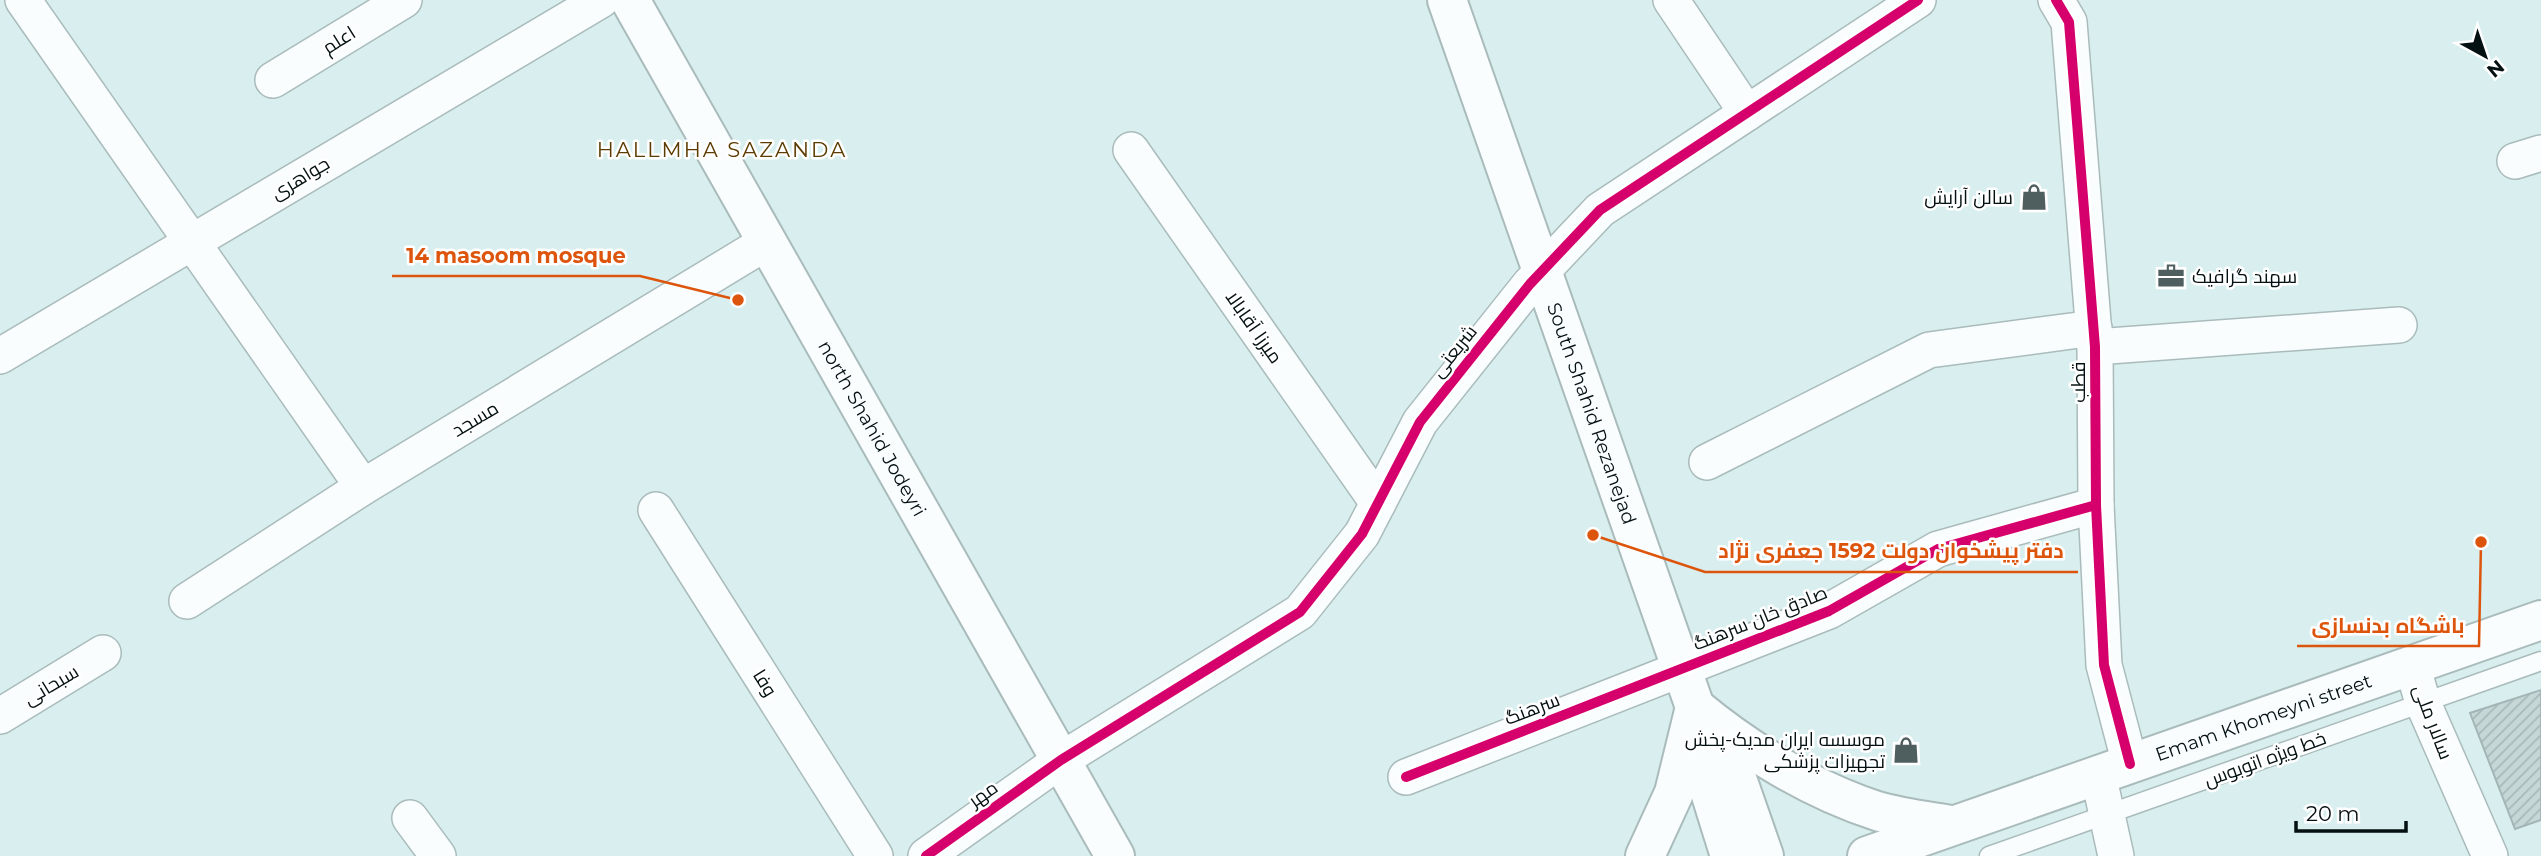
<svg xmlns="http://www.w3.org/2000/svg" width="2541" height="856" font-family="Montserrat,Cairo,sans-serif">
<style>
.building{fill:url(#building-hatch);stroke:#a4b5b5;stroke-width:2}
.lines{fill:none;stroke-linecap:round;stroke-linejoin:round}
.lane-casing{stroke:#abb;stroke-width:21}
.street-casing{stroke:#abb;stroke-width:38}
.secondary-casing{stroke:#abb;stroke-width:42}
.primary-casing{stroke:#abb;stroke-width:42}
.lane{stroke:#f9fdfd;stroke-width:18}
.street{stroke:#f9fdfd;stroke-width:35}
.secondary{stroke:#f9fdfd;stroke-width:38}
.primary{stroke:#f9fdfd;stroke-width:38}
.cycleway-casing{stroke:#fff;stroke-width:15}
.cycleway{stroke:#d6006c;stroke-width:10}
.labels{text-anchor:middle;dominant-baseline:central;stroke-width:5;stroke-linejoin:round;paint-order:stroke}
.street-label{font-size:19px;fill:#041011;stroke:#fff}
.poi-label{font-size:19px;fill:#041011;stroke:#fff;text-anchor:end}
.neighbourhood-label{font-size:21px;letter-spacing:2px;fill:#5c3b01;stroke:#fff}
.leader{fill:none;stroke:#dd550c;stroke-width:2.5}
.callout-dot{fill:#dd550c;stroke:#fff;stroke-width:2.5}
.callout-label{font-size:21px;text-anchor:middle;font-weight:bold;fill:#dd550c;stroke:#fff;stroke-width:5;stroke-linejoin:round;paint-order:stroke}
</style>
<defs>
<pattern id="building-hatch" width="6" height="6" patternUnits="userSpaceOnUse" patternTransform="scale(1.75)"><rect width="6" height="6" fill="#c6d7d7"/><path d="M-1 1l2-2M0 6l6-6M5 7l2-2" fill="none" stroke="#a8b8b8"/></pattern>
</defs>
<rect width="100%" height="100%" fill="#d9efef"/>
<path class="building" d="M 2541,690 L 2541,820 L 2515,829 L 2470,713 Z"/>
<g class="lines">
<defs>
<path id="lane" d="M 1989,856 L 2541,661"/>
<g id="street">
<path d="M 23,0 L 363,487"/>
<path d="M 1671,0 L 1747,113"/>
<path d="M 2056,0 L 2069,22 L 2095,347 L 2096,505 L 2104,665 L 2130,764"/>
<path d="M 273,80 L 404,0"/>
<path d="M 1131,150 L 1378,503"/>
<path d="M 2515,161 L 2541,153"/>
<path d="M 2095,347 L 2399,325"/>
<path d="M 0,356 L 601,0"/>
<path d="M 1707,462 L 1929,350 L 2094,328"/>
<path d="M 656,510 L 875,856"/>
<path d="M 187,601 L 363,487 L 767,242"/>
<path d="M 2412,665 L 2423,703 L 2490,856"/>
<path d="M 0,716 L 103,653"/>
<path d="M 2098,774 L 2116,856"/>
<path d="M 1406,777 L 1829,611 L 1938,549 L 2096,505"/>
<path d="M 410,818 L 438,856"/>
<path d="M 926,856 L 1061,760 L 1300,612 L 1362,534 L 1420,422 L 1530,284 L 1600,210 L 1918,0"/>
</g>
<g id="secondary">
<path id="s1" d="M 630,0 L 1115,856"/>
</g>
<g id="primary">
<path id="s2" d="M 1447,0 L 1695,707"/>
<path d="M 1695,707 C 1748,751 1812,790 1877,811 C 1901,818 1927,821 1951,825"/>
<path d="M 1719,727 L 1764,856"/>
<path d="M 1691,731 L 1730,856"/>
<path d="M 1645,856 L 1674,793 L 1695,707"/>
<path id="s3" d="M 1867,856 L 2541,620"/>
</g>
</defs>
<use href="#lane" class="lane-casing"/>
<use href="#street" class="street-casing"/>
<use href="#secondary" class="secondary-casing"/>
<use href="#primary" class="primary-casing"/>
<use href="#lane" class="lane"/>
<use href="#street" class="street"/>
<use href="#secondary" class="secondary"/>
<use href="#primary" class="primary"/>
<defs>
<g id="cycleway">
<path d="M 2056,0 L 2069,22 L 2095,347 L 2096,505 L 2104,665 L 2130,764"/>
<path d="M 1406,777 L 1829,611 L 1938,549 L 2096,505"/>
<path d="M 926,856 L 1061,760 L 1300,612 L 1362,534 L 1420,422 L 1530,284 L 1600,210 L 1918,0"/>
</g>
</defs>
<use href="#cycleway" class="cycleway-casing"/>
<use href="#cycleway" class="cycleway"/>
</g>
<defs>
<symbol id="shop-bare" viewBox="-9 -9 18 18"><path d="M-5-2.5h2.3a2.7 3.5 0 0 1 5.4 0H5L5.5 6h-11ZM-1.5-2.5h3a1.5 2.3 0 0 0-3 0Z" fill="#4f5e5f" stroke="#fff" stroke-width="2.5" paint-order="stroke"/></symbol>
<symbol id="office-bare" viewBox="-9 -9 18 18"><path d="M-6-3h4V-5.5h4V-3h4V5H-6ZM-1-4.5V-3h2v-1.5ZM-6 0V1H6V0Z" fill="#4f5e5f" stroke="#fff" stroke-width="2.5" paint-order="stroke"/></symbol>
</defs>
<g fill-rule="evenodd">
<use href="#shop-bare" x="2015" y="178" width="38" height="38"/>
<use href="#office-bare" x="2152" y="257" width="38" height="38"/>
<use href="#shop-bare" x="1887" y="731" width="38" height="38"/>
</g>
<g class="labels">
<g class="street-label">
<text transform="translate(339 40) rotate(-32)">اعلم</text>
<text transform="translate(300 178) rotate(-31)">جواهری</text>
<text transform="translate(1254 327) rotate(55)">میرزا آقابالا</text>
<text transform="translate(1454 351) rotate(-51)">شریعتی</text>
<text transform="translate(2078 382) rotate(-90)">قطب</text>
<text stroke="none"><textPath href="#s2" startOffset="438">South Shahid Rezanejad</textPath></text>
<text transform="translate(475 419) rotate(-31)">مسجد</text>
<text stroke="none"><textPath href="#s1" startOffset="492">north Shahid Jodeyri</textPath></text>
<text transform="translate(1760 618) rotate(-22)">صادق خان سرهنگ</text>
<text transform="translate(765 683) rotate(58)">وفا</text>
<text transform="translate(51 685) rotate(-31)">سبحانی</text>
<text transform="translate(1532 709) rotate(-21)">سرهنگ</text>
<text stroke="none"><textPath href="#s3" startOffset="420">Emam Khomeyni street</textPath></text>
<text transform="translate(2433 722) rotate(69)">سالار ملی</text>
<text transform="translate(2265 759) rotate(-20)">خط ویژه اتوبوس</text>
<text transform="translate(983 794) rotate(-35)">مهر</text>
</g>
<g class="poi-label">
<text x="2013" y="197">سالن آرایش</text>
<text x="2192" y="276" text-anchor="start">سهند گرافیک</text>
<text x="1885" y="739">موسسه ایران مدیک-پخش<tspan x="1885" dy="22">تجهیزات پزشکی</tspan></text>
</g>
<g class="neighbourhood-label">
<text x="722" y="149">HALLMHA SAZANDA</text>
</g>
</g>
<path class="leader" d="M738 300L640 276H392M1593 535L1705 572H2078M2481 542L2479 646H2297"/>
<g class="callout-dot">
<circle cx="738" cy="300" r="7"/>
<circle cx="1593" cy="535" r="7"/>
<circle cx="2481" cy="542" r="7"/>
</g>
<g class="callout-label">
<text x="516" y="263">14 masoom mosque</text>
<text x="1891" y="558">دفتر پیشخوان دولت 1592 جعفری نژاد</text>
<text x="2388" y="633">باشگاه بدنسازی</text>
</g>
<g transform="translate(2485 56) rotate(140)" stroke="#ffffff" stroke-width="5" paint-order="stroke">
<path d="M0-5L12 26L0 18L-12 26Z" fill="#041011"/>
<text y="-10" font-size="19" font-weight="bold" text-anchor="middle" fill="#041011">N</text>
</g>
<path d="M2296 821v10h110v-10" fill="none" stroke="#041011" stroke-width="3.5"/>
<text x="2306" y="821" font-size="21" fill="#041011" stroke="#ffffff" stroke-width="5" paint-order="stroke">20 m</text>
</svg>
